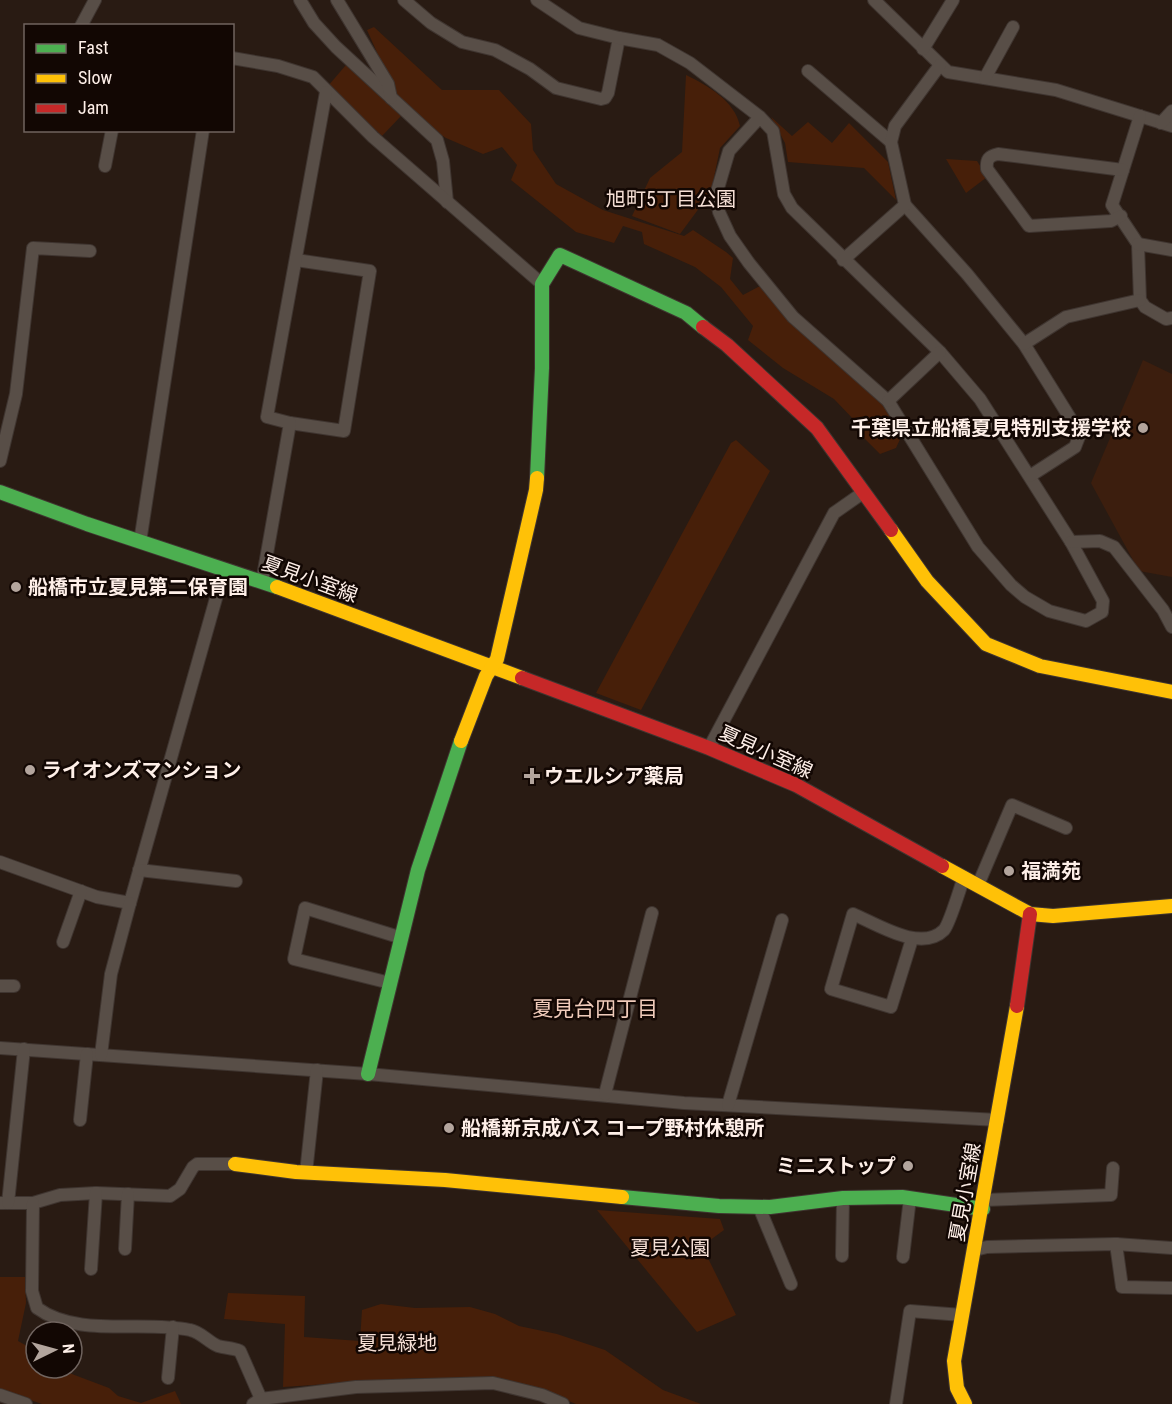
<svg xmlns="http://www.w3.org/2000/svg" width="1172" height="1404" font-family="'Roboto Condensed','Noto Sans JP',sans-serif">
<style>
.built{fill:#3c1e0e}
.green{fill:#471f09}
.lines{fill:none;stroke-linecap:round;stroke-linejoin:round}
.street-casing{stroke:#3f3530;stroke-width:14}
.fast-casing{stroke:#3f3530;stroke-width:16}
.slow-casing{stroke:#3f3530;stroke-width:16}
.jam-casing{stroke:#3f3530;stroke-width:16}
.street{stroke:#584e47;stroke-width:12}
.fast{stroke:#4caf50;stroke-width:14}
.slow{stroke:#ffc107;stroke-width:14}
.jam{stroke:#c62828;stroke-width:14}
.poi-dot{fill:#b3a59d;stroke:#120703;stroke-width:2}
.labels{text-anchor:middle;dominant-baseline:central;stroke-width:5;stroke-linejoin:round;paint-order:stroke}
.park-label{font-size:20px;fill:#f5dfd5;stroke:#120703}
.poi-label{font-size:20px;font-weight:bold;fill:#feefe8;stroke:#120703;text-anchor:start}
.street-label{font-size:20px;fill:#feefe8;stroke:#120703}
.neighbourhood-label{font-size:21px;fill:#f0cbba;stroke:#120703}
</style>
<rect width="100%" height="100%" fill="#291b13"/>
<path class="built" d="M 1143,360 L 1172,374 L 1172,577 L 1139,571 L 1091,483 Z"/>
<g class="green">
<path d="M 374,27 L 442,90 L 499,90 L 531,124 L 533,150 L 556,184 L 603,210 L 684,236 L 693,230 L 726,252 L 733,258 L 730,279 L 743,295 L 760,286 L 880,399 L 902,435 L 896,448 L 880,454 L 861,435 L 856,422 L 834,399 L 783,368 L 748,340 L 753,326 L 721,287 L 695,267 L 644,244 L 642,232 L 623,226 L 614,243 L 576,232 L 511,180 L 517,165 L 502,147 L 483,154 L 446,138 L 427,126 L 396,95 L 367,30 Z"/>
<path d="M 346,65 L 401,116 L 382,136 L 328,86 Z"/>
<path d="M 686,75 C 707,85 735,101 740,126 L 720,148 L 711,192 L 680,234 L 632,216 L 650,178 L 682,152 Z"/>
<path d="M 771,117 L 792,136 L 808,122 L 832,143 L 849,123 L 888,162 L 896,200 L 864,168 L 788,162 L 785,143 Z"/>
<path d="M 946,159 L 977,161 L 987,177 L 966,193 Z"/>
<path d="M 736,440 L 770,471 L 641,710 L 596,693 L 731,443 Z"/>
<path d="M 597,1210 L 720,1219 L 724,1230 L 702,1246 L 736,1315 L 697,1332 Z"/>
<path d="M 0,1277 L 25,1277 L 26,1303 L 18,1341 L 36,1351 L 36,1368 L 56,1368 L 109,1388 L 118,1396 L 141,1403 L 175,1391 L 181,1404 L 42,1404 L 0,1390 Z"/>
<path d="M 228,1293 L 305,1296 L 304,1337 L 360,1341 L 362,1310 L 381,1304 L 415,1308 L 470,1307 L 495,1314 L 519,1326 L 557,1334 L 605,1350 L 663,1390 L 701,1404 L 576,1404 L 544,1391 L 494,1379 L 416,1378 L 283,1387 L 285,1324 L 224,1319 Z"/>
</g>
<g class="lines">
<defs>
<g id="street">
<path d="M 300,0 L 314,23 L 336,47 L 437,140 L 443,161 L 447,202"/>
<path d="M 337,0 L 388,84 L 391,98"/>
<path d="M 404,0 L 431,23 L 462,42 L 495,50 L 530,69 L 556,88 L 601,99 L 605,98 L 608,93 L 619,38"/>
<path d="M 537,0 L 579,28 L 619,38 L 658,45 L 690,63 L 760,117 L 773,131 L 784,194 L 792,208 L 940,352 L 980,399 L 1071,542 L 1103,601 L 1102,612 L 1086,621 L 1049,611 L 1025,597 L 1011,585 L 978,547 L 888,401 L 793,317 L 749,263 L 730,236 L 719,212 L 716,195 L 729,151 L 760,117"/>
<path d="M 874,0 L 948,72 L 1056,90 L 1172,126"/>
<path d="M 81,26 L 95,0"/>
<path d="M 923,49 L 953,0"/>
<path d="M 232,58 L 278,66 L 313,77 L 373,137 L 542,284"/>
<path d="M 808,71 L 891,142"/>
<path d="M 985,78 L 1013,27"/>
<path d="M 1140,116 L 1112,205 L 1138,244 L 1140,300 L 1145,307 L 1166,319 L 1172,318"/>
<path d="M 1161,123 L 1172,111"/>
<path d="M 105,166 L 112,130"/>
<path d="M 905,205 L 967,274 L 1024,344 L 1080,434 L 1075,447 L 1030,476"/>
<path d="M 1121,216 L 1111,221 L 1029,226 L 987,169 C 986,159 989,156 998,154 L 1123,170"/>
<path d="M 1138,244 L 1172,250"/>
<path d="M 843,260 L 905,205 L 891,142 L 895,126 L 940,65"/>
<path d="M 1024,344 L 1066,317 L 1140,300"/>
<path d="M 888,401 L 940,352"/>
<path d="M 290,423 L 344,431 L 370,271 L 296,260"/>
<path d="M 0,461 L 16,394 L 33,248 L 90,251"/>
<path d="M 140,542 L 203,130"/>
<path d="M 1071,542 L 1100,541 L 1114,547 L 1163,610 L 1172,627"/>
<path d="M 262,582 L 290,423 L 267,417 L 326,92"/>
<path d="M 709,748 L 834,513 L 864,492"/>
<path d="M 0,862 L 97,897 L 130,903 L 224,570"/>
<path d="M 139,870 L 236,881"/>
<path d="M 978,885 L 1012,805 L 1066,828"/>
<path d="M 912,939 L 891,1007 L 831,989 L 853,914 C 877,924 921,953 944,930 C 950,923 960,888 964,877"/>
<path d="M 63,942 L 81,891"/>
<path d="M 390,983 L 294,959 L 305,908 L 402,938"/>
<path d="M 0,986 L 14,986"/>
<path d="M 0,1048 L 368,1074 L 684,1103 L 998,1120"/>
<path d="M 101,1055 L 111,974 L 130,903"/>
<path d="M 605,1094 L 652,913"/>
<path d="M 728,1105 L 782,920"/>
<path d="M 80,1120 L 87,1054"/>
<path d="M 306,1173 L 317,1070"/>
<path d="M 984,1200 L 1111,1195 L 1113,1168"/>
<path d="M 0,1203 L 33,1203 L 60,1195 L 96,1193 L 170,1196 L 180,1189 L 193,1167 L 197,1164 L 235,1164"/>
<path d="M 8,1203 L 24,1049"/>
<path d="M 33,1203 L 32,1291 L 37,1308 C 78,1338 142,1320 190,1330 C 201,1332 208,1342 218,1346 C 225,1348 233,1348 240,1351 L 261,1399"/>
<path d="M 759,1207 L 791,1284"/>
<path d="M 1116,1244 L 1122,1287 L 1172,1288"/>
<path d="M 125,1249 L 128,1194"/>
<path d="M 975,1250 L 987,1247 L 1116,1244 L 1172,1248"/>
<path d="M 842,1256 L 843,1198"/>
<path d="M 903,1257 L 910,1198"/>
<path d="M 91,1269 L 96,1193"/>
<path d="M 168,1378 L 173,1327"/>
<path d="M 0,1395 L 26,1404"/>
<path d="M 253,1404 L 261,1399 L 356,1387 L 493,1383 L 542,1395 L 563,1404"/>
<path d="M 896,1404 L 910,1311 L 962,1315"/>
</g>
<g id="fast">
<path d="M 537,478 L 542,368 L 542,284 L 560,255 L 686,313 L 703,327"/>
<path d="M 0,492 L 87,524 L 277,587"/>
<path d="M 368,1074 L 418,870 L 461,741"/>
<path d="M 622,1197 L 719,1206 L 770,1207 L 843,1198 L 902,1197 L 983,1209"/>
</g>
<g id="slow">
<path d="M 891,530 L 927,581 L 986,644 L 1040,666 L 1172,692"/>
<path d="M 277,587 L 522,678"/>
<path d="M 461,741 L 486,676 L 497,659 L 536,490 L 537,478"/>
<path d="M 942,866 L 1030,914 L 1053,916 L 1172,906"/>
<path d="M 235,1164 L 296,1172 L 445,1180 L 622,1197"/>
<path d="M 965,1404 L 957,1388 L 954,1361 L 1017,1006"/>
</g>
<g id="jam">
<path d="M 703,327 L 727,345 L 817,428 L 891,530"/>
<path d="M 522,678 L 709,748 L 796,785 L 942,866"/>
<path d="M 1017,1006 L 1030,914"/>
</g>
</defs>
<use href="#street" class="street-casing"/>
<use href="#fast" class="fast-casing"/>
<use href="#slow" class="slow-casing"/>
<use href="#jam" class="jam-casing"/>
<use href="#street" class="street"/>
<use href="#fast" class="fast"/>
<use href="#slow" class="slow"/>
<use href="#jam" class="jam"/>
</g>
<g class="poi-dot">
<circle cx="1143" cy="428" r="6"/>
<circle cx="16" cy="587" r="6"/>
<circle cx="30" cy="770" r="6"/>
<path d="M529 767h6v6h6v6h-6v6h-6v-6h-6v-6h6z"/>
<circle cx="1009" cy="871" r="6"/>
<circle cx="449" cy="1128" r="6"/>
<circle cx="908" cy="1166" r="6"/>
</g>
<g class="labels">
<g class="park-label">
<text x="671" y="199">旭町5丁目公園</text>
<text x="670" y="1248">夏見公園</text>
<text x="397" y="1343">夏見緑地</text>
</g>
<g class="poi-label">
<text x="1131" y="428" text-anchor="end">千葉県立船橋夏見特別支援学校</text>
<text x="28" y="587">船橋市立夏見第二保育園</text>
<text x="42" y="770">ライオンズマンション</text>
<text x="544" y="776">ウエルシア薬局</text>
<text x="1021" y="871">福満苑</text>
<text x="461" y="1128">船橋新京成バス コープ野村休憩所</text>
<text x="896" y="1166" text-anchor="end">ミニストップ</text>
</g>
<g class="street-label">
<text transform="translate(310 579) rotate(20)">夏見小室線</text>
<text transform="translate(766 752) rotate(24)">夏見小室線</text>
<text transform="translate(965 1192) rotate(-80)">夏見小室線</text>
</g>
<g class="neighbourhood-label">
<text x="595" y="1009">夏見台四丁目</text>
</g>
</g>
<rect x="24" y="24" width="210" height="108" fill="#120703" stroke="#70645f" stroke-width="1.5"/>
<rect x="36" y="44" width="30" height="9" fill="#4caf50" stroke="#70645f" stroke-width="1.5"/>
<text x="78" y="54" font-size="18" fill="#feefe8">Fast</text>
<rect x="36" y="74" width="30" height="9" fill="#ffc107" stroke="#70645f" stroke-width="1.5"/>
<text x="78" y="84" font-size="18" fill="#feefe8">Slow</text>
<rect x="36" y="104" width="30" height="9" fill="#c62828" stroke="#70645f" stroke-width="1.5"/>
<text x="78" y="114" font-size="18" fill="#feefe8">Jam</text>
<g transform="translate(54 1350) rotate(85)"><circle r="28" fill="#120703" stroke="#70645f" stroke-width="1.5"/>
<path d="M0-4.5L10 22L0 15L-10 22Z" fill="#b3a59d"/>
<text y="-9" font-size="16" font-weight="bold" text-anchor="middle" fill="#feefe8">N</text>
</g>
</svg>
